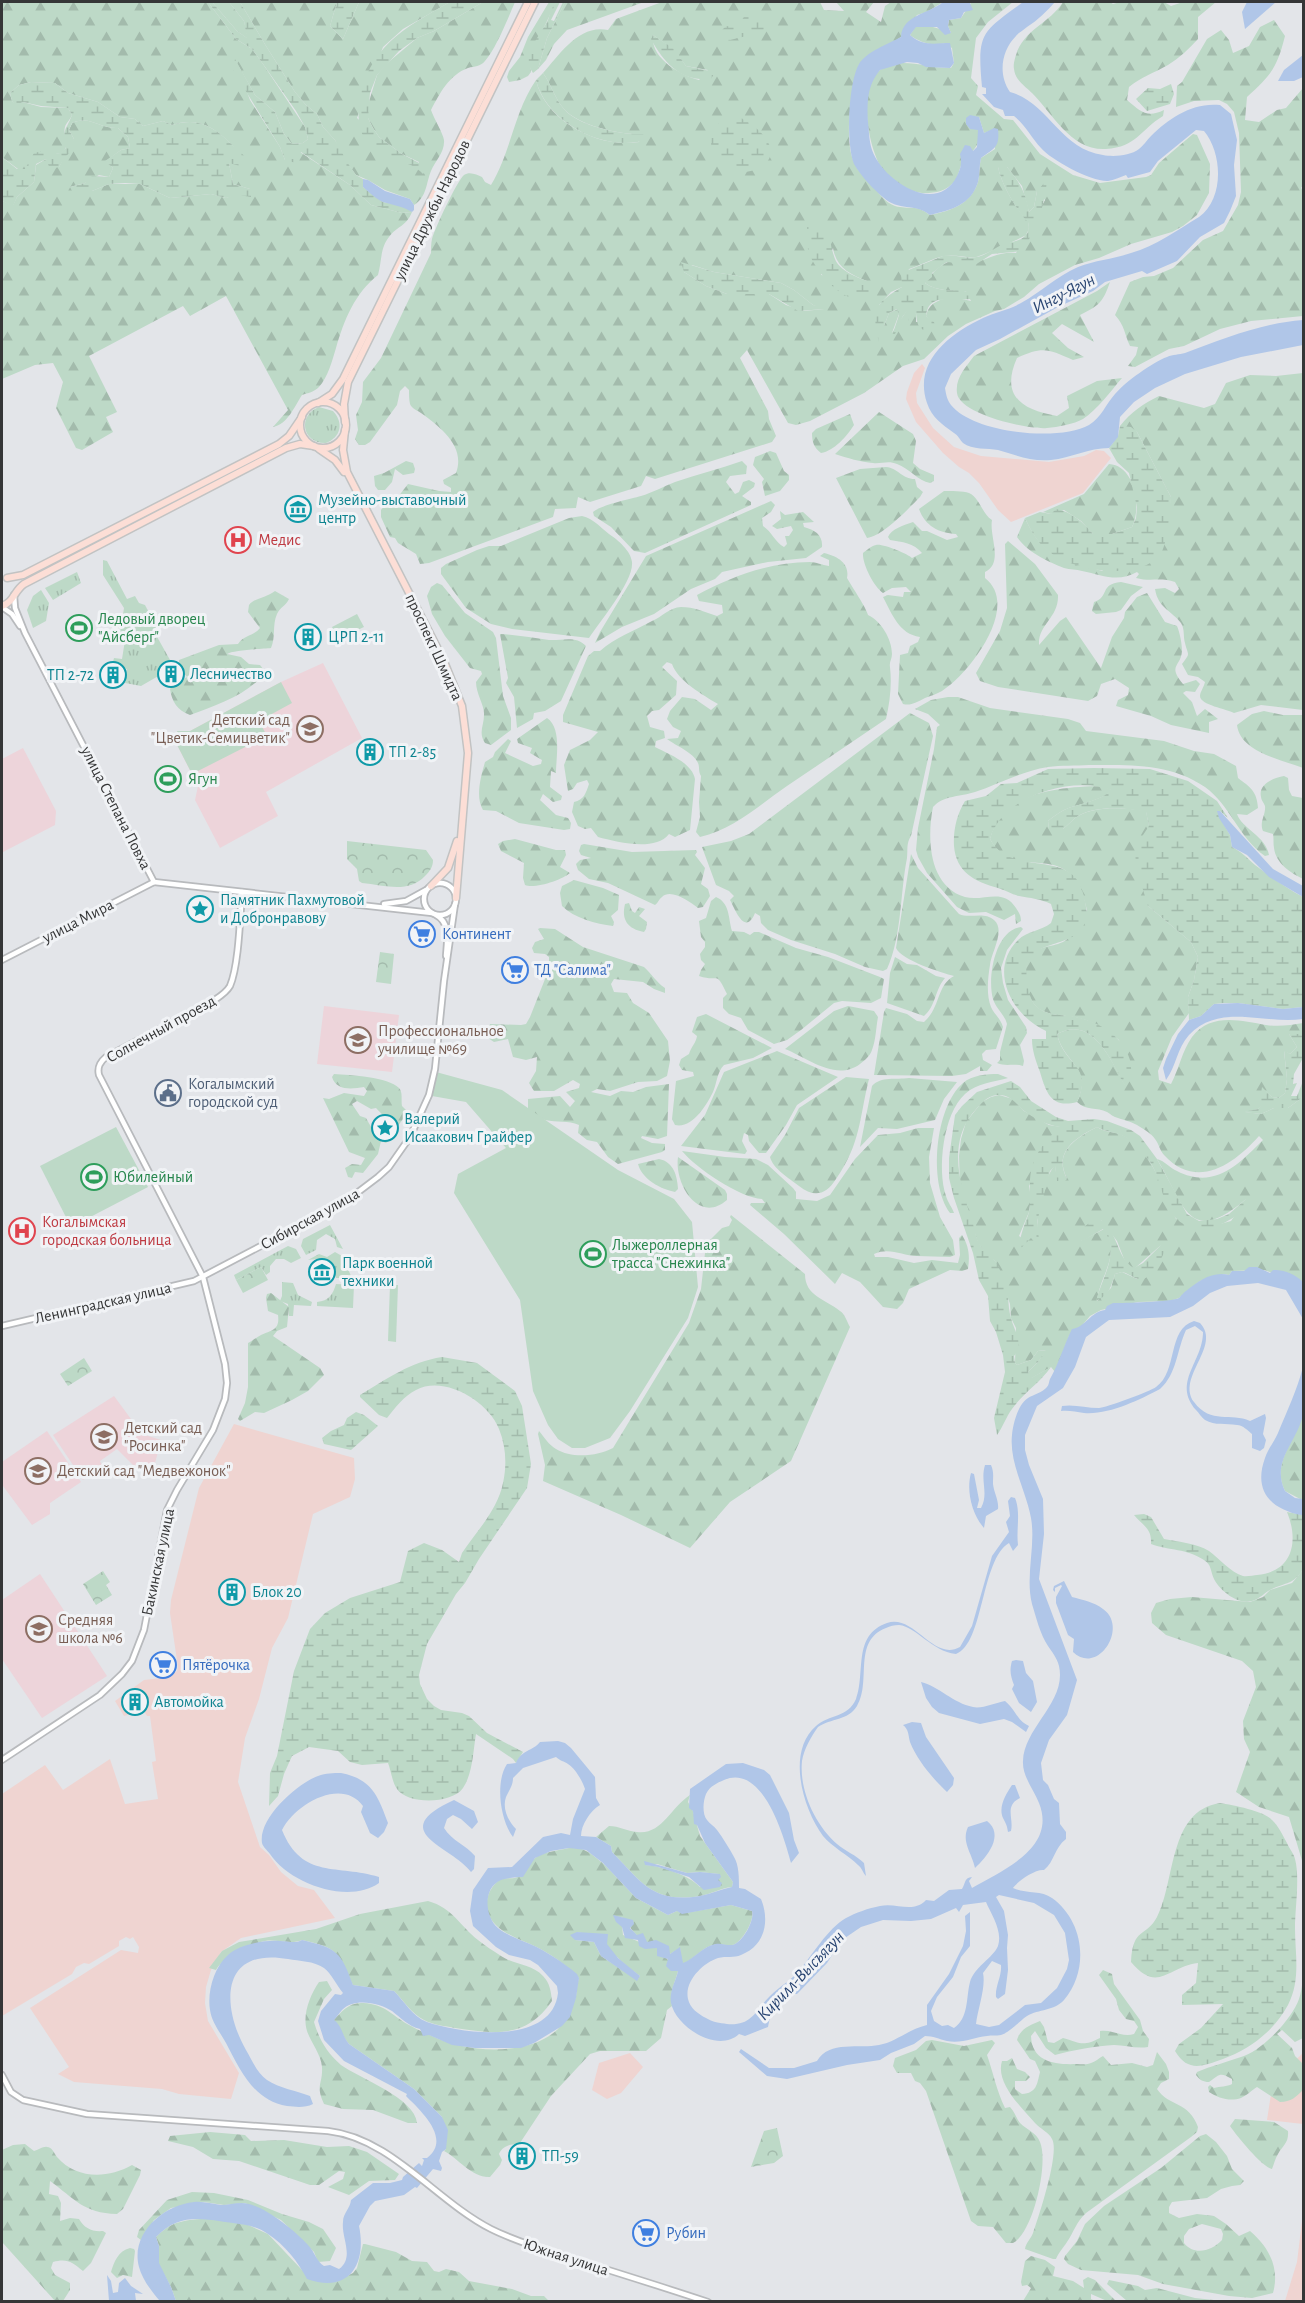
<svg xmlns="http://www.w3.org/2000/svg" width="1305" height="2303" font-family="'Alegreya Sans',sans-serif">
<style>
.industrial{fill:#efd4d1}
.education{fill:#edd4da}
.grass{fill:url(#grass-tufts)}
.forest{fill:url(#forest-firs);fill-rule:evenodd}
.wetland{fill:url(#wetland-marsh)}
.park{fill:url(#park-crowns)}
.pitch{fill:#bdd9c7}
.water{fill:#b0c6e8;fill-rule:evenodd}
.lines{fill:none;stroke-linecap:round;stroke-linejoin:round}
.minor-casing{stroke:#b8babd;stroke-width:8}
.major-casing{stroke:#c2c3c3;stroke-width:9}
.minor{stroke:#fff;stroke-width:4.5}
.major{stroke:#fcded6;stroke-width:6}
.labels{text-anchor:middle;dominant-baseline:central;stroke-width:6;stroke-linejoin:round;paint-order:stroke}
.street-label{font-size:16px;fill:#353637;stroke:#f1f3f6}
.culture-label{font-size:16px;fill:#0d838f;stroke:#f1f3f6;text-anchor:start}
.health-label{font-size:16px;fill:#be3a42;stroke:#f1f3f6;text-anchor:start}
.leisure-label{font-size:16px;fill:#27864d;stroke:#f1f3f6;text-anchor:start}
.education-label{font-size:16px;fill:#785e54;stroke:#f1f3f6;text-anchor:start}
.shop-label{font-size:16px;fill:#366cbe;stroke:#f1f3f6;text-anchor:start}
.service-label{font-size:16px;fill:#4e5e75;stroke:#f1f3f6;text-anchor:start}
.water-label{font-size:18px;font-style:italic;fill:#294572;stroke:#f1f3f6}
</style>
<defs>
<pattern id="grass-tufts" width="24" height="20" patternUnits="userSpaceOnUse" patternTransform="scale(1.5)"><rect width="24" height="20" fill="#bdd9c7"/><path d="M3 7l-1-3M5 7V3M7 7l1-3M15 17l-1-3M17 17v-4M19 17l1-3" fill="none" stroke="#a3bbac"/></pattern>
<pattern id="forest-firs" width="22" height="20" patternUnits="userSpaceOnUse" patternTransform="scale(1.5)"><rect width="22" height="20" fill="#bdd9c7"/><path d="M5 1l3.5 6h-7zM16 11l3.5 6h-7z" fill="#a3bbac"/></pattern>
<pattern id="wetland-marsh" width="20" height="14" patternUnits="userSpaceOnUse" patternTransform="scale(1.5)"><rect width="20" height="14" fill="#bdd9c7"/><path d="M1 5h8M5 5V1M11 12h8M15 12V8" fill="none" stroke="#a3bbac"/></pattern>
<pattern id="park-crowns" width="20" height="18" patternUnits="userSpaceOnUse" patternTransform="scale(1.5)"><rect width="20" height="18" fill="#bdd9c7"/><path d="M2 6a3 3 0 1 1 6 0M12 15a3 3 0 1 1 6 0" fill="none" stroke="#a3bbac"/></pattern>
</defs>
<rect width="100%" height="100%" fill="#e3e5e9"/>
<g class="industrial">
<path d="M 922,364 L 925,368 L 916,393 L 917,403 L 933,428 L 954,447 L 981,456 L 1049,462 L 1084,456 L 1096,450 L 1104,451 L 1111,458 L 1083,493 L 1011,522 L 998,510 L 979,483 L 969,473 L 959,467 L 943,453 L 916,422 L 906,399 L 907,392 L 914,373 Z"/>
<path d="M 234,1424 L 354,1458 L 355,1479 L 350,1497 L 313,1514 L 288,1618 L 272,1648 L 259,1699 L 245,1738 L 238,1782 L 260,1847 L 269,1855 L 281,1872 L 298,1886 L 314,1890 L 335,1918 L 241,1938 L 221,1952 L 211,1970 L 206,1987 L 205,2003 L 208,2021 L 239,2073 L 231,2099 L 179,2094 L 162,2089 L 74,2082 L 58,2074 L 69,2067 L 30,2008 L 121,1950 L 138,1953 L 139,1947 L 133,1937 L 130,1939 L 126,1937 L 119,1941 L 119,1946 L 89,1964 L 84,1963 L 76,1967 L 72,1974 L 2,2016 L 2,1794 L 45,1765 L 63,1790 L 110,1759 L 125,1804 L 158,1799 L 152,1762 L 156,1761 L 150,1716 L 147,1716 L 142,1708 L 132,1714 L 124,1716 L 115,1701 L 144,1680 L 170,1677 L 177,1671 L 178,1667 L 170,1613 L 171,1600 L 199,1488 Z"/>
<path d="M 630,2053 L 643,2067 L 621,2093 L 607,2099 L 592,2090 L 599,2063 Z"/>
<path d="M 1303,2053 L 1303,2124 L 1267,2120 L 1273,2081 Z"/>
<path d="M 1303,2213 L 1303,2301 L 1285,2301 L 1297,2262 Z"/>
</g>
<g class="education">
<path d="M 323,663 L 362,738 L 266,792 L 278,816 L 220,848 L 195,800 L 198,786 L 174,739 L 179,736 L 177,731 L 190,731 L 281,682 Z"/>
<path d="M 23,748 L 56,811 L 55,825 L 3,852 L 2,848 L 2,759 Z"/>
<path d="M 324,1006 L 399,1015 L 392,1072 L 317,1064 Z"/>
<path d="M 114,1396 L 142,1434 L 161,1440 L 153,1471 L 133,1465 L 117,1449 L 100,1461 L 103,1467 L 83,1480 L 53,1435 Z"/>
<path d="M 47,1431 L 81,1482 L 50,1503 L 50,1514 L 32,1525 L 3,1486 L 2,1462 Z"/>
<path d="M 40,1574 L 107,1676 L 42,1718 L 2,1659 L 2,1600 Z"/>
</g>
<g class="grass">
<path d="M 319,407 L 333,411 C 344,423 341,437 326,443 C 302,444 297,415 319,407 Z"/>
<path d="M 103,560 L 107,561 L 127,599 L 135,596 L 139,603 L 145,605 L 158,631 L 156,635 L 174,667 L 141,686 L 125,683 L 127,669 L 112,666 L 114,658 L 122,659 L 126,634 L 120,633 L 124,608 L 103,575 Z"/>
<path d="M 77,572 L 81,583 L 53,600 L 45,588 Z"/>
<path d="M 41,590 L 49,603 L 46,621 L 33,628 L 27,610 L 33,596 Z"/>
<path d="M 330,1225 L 343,1249 L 337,1247 L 335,1239 L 326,1234 L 317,1240 L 316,1250 L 306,1255 L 301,1246 L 303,1239 Z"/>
<path d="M 288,1246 L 296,1249 L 301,1258 L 291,1263 L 284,1259 L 276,1259 L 270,1266 L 270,1272 L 266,1275 L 261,1267 L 236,1280 L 234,1275 Z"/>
<path d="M 335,1252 L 342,1256 L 352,1278 L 336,1278 C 334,1263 322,1257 308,1260 L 319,1254 L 327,1257 Z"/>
<path d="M 282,1282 L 293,1283 L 298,1295 L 312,1302 L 311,1306 L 294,1305 L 293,1316 L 289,1316 L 288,1304 L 280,1301 L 282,1296 Z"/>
<path d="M 336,1284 L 354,1285 L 353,1308 L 317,1306 L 317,1302 C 329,1301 333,1294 336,1284 Z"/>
</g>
<g class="forest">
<path d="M 2,2 L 208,2 L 236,39 L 252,49 L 263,64 L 305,127 L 308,139 L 303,143 L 292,144 L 284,134 L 275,112 L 255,95 L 235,60 L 250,100 L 280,147 L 285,160 L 300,152 L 350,185 L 371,205 L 402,213 L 412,212 C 406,227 398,225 389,237 C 380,248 382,261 378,275 C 355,293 344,320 336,348 C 332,361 328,377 319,387 C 314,392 308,393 302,395 C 294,407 288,424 273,427 L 288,410 L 226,296 L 190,316 L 183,306 L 89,356 L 117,412 L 106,417 L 113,432 L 82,450 L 76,448 L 56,408 L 63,382 L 53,363 L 35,365 L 2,379 L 2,201 L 13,205 L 17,197 L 34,182 L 36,165 L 46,159 L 59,167 L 74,139 L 69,130 L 72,123 C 91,115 99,129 118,128 L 128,137 L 130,148 L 121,150 L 106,161 L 113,168 L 109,177 L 99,175 L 85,183 L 70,187 L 92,191 L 109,184 L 140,184 L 170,198 L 211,194 L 226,198 L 250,189 L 233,184 L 229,163 L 234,147 C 216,128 198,116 172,125 L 163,121 L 143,126 L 135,119 L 120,117 L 98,102 L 68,93 L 55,83 L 31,82 L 19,85 L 10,93 L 12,101 L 16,104 L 23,102 L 41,107 L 68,108 L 72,115 C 70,120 66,123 65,127 C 63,134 68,141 66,147 C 63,159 43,152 35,153 L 26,169 L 18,169 L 2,157 Z"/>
<path d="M 212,2 L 229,2 L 244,21 L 248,39 L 237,31 Z"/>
<path d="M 240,2 L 337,2 L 330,26 L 343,39 L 359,2 L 450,2 L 403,29 L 383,47 L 357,118 L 405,162 L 418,168 L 419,162 L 402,154 L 379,137 L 373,128 L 368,118 L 368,105 L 377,75 L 385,65 L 417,38 L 434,31 L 483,2 L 515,2 C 509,16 495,51 485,61 C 480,67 475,66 468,68 C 449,75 440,93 431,110 C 434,119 443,133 444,140 C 445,152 435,161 431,171 C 426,183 427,197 414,205 L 410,199 L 385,190 L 368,180 L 356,175 L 341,155 L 335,140 L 323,127 L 317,114 L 306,105 L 295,92 L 266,46 Z"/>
<path d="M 549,2 L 556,2 L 530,57 L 531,72 L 528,76 L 520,80 L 509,82 L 507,77 L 509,71 L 520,57 L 528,37 Z"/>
<path d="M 565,2 L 644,2 L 567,30 L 554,44 L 546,60 L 538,69 L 547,38 Z"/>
<path d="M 662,2 L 820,2 L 824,10 L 844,11 L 836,2 L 874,2 L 866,12 L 881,22 L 885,6 L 891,2 L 943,2 L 927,12 L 917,15 L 901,37 L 859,65 C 852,89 842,144 856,166 C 860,174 868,181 874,187 C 879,194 886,203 895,206 C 909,210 916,204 930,215 C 951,211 971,204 978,182 C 980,174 979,166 981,158 L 995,149 L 994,129 L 984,133 L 979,117 C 978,126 981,141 975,148 C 972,153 966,156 963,161 C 959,168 959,176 954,182 C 946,191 936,193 925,193 C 910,193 894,183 885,173 C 869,154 856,88 880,70 C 899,55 928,69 951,68 L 954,63 L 952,48 L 944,43 C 933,47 919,42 910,35 L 916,26 C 929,24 939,29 951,33 L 948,26 L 949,20 L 961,18 L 971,3 L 967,2 L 1013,2 L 988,22 L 976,38 L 971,78 L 978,86 L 976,95 L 1004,119 L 1013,120 L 1040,154 L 1073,175 L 1100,183 L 1146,177 L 1151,175 L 1159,163 L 1193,134 L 1197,135 L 1210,164 L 1209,193 L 1197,215 L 1183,226 L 1172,232 L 1131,244 L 1099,258 L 1075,265 L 1039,284 L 1024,297 L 1004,309 L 995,311 L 966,324 L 948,336 L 924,359 L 903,366 L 864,393 L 810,421 L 796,425 L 788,423 L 747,350 L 740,358 L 768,411 L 769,419 L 776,436 L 772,442 L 655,479 L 646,476 L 641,486 L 590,502 L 578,497 L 576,508 L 555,509 L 553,517 L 429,563 L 420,564 L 416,554 L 398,543 L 395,538 L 390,537 L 381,517 L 381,510 L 385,505 L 394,502 L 408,484 L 439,491 L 451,492 L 451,488 L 444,484 L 443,480 L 456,473 C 466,446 440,427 421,413 C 417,410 412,409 410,404 C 409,400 409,394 409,390 L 405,386 L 400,391 L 397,405 L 370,442 L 365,445 L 359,445 L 355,439 L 358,430 L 356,415 L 362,402 L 363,382 L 381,358 L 431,253 C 431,248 431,243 432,239 C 435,228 457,181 464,175 C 470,171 477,175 482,177 L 485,182 L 491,185 C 511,152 514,112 536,80 C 545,121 599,149 639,142 L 643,134 C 621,135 579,126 564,109 C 555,99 551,84 543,73 C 560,54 579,24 608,30 L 616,19 ZM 653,35 L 673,49 L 686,66 L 708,70 L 699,80 C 680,75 650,58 653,35 ZM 998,167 L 1007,167 L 1022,186 L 1029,212 L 1034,207 L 1037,191 L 1045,200 L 1016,253 C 997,251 987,261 970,263 C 962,264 952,260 946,263 C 938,266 930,276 925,283 C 936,291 953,291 966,291 L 971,301 C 954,296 930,296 926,316 L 930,320 L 916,322 L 916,313 L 913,314 L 913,309 L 907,310 L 892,333 L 899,314 L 898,309 L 889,313 L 884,326 L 879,305 L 891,292 L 902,287 L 909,269 C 921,265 931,259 944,256 C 955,254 965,258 976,257 C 981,256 1024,237 1026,235 C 1030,231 1029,226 1028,221 C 1016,210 1001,183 998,167 ZM 833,248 C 836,267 849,274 867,281 L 821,275 ZM 692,265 L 714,272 L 781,283 L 794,290 L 813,305 L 824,309 L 804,311 L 786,305 L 769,294 L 727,294 L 706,286 L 684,272 Z"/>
<path d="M 1063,2 L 1110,2 L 1113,4 L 1120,2 L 1164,2 L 1171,6 L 1183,2 L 1216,2 L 1198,17 L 1198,39 C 1189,49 1179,58 1168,65 C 1154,73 1141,77 1129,87 L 1127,100 C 1141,112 1147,118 1164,110 L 1163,116 C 1140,130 1137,147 1106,149 C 1071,151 1053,114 1032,93 C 1025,86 1015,80 1014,69 C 1013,65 1015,58 1016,55 C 1023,30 1050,23 1063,2 Z"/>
<path d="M 1274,20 L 1285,36 C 1277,68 1271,75 1247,97 L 1245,120 L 1259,122 L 1277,110 L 1286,108 L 1303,88 L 1304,184 L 1301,188 L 1304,191 L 1303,316 L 1251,321 L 1220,329 L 1184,346 L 1169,349 L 1135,367 L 1128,366 L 1136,355 L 1138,347 L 1130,346 C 1124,333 1125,326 1115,315 L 1130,282 L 1143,277 L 1154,276 L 1173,268 L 1203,240 L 1223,231 L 1238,205 L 1241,192 L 1239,133 L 1234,112 L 1227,104 L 1219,100 L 1194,101 L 1176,107 L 1177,86 L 1182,82 L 1207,39 L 1221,30 L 1229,40 L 1233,53 L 1249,46 L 1260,27 Z"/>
<path d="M 1110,282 C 1103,302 1100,305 1080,315 L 1094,342 L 1062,324 L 1052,333 L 1068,348 L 1084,357 L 1073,360 C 1048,349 1043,346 1017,358 C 1000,396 1022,410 1057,416 L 1069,408 L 1067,396 L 1097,381 L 1122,378 C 1110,392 1098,409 1083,419 C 1074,424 1058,427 1047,428 C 1028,430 959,414 957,393 C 955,378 966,367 974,356 L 1097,291 Z"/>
<path d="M 1303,373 L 1303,710 L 1261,705 L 1234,713 C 1227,709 1200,705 1200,696 C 1200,692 1204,687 1205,682 L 1198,677 L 1188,675 L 1182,664 C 1191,652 1188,656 1185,643 C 1183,636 1185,630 1181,623 C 1171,610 1158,608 1155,589 L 1165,588 L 1175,593 L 1179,589 L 1175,582 C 1161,577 1150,582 1136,578 L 1139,574 L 1137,572 C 1118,583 1102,575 1082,571 C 1076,569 1070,570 1064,568 C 1048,562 1026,551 1017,537 L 1025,518 C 1045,561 1063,557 1102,571 L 1168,518 L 1171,497 L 1137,432 L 1120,426 C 1131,412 1143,404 1159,396 L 1204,408 L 1215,404 L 1226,383 L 1250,375 L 1276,376 Z"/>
<path d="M 879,412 L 913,434 L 916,441 L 913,463 L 920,469 L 934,475 L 934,481 L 930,483 C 918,481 909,468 897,464 C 888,460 882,464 873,463 C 861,462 847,458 835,454 Z"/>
<path d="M 850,414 L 854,425 C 847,436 834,451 821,453 C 814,448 812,442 812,433 L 816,429 Z"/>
<path d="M 770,451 L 776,453 L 784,471 L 789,475 L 789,480 L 780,491 L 765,496 L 762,482 L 764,479 L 753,465 L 755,457 Z"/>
<path d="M 406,461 L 413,463 L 415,469 L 414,473 L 403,475 L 395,469 L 392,482 L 385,490 L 378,490 L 375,486 L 374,476 L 384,473 Z"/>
<path d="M 742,461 L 747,466 L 746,474 L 730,476 L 726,482 L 735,494 L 739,492 L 743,482 L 749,480 L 755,483 L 754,487 L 742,496 L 751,502 L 751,505 L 645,553 L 634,551 L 611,527 L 594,516 L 593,512 C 601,505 630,499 641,496 C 652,493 664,486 675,482 C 698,474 720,469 742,461 Z"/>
<path d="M 1109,464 C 1135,465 1142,508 1132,527 L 1112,534 L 1093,534 L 1081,521 L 1064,510 L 1051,514 L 1043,512 L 1084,494 Z"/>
<path d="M 886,467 C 898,468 902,479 915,479 L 917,487 L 923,492 L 920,497 C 908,509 883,536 867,538 L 836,478 L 860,469 Z"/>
<path d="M 944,491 C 951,491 963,491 969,493 C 980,498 982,514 992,520 C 989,536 1004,563 985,572 L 985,578 C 1021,606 970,673 942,691 C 937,694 930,696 925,698 C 917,702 911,706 903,704 L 898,694 L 900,655 L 908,653 L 910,646 L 918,642 L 920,637 C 899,634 892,614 883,597 L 888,595 L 903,597 L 904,592 L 911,592 L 906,587 L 892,588 L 883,593 C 874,587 862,564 863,553 C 867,550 871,546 876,545 C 882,543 908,554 912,558 L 922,553 C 914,543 902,542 890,540 L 888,537 C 891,529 904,525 913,522 L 922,531 L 927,531 L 947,540 L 958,537 L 956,534 C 939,533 925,526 919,509 Z"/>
<path d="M 771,501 L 775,505 L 771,512 L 762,518 L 763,526 C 772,532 775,542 784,547 L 787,544 L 785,536 L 789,536 L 793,530 L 791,526 L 777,529 L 772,526 L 781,519 L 780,511 L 785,515 L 803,512 L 814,522 L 803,523 L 804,527 C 815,530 823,535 822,547 L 806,558 L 768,562 L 722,572 L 715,579 L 691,589 L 654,614 L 622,627 L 595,643 L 600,632 L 646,556 Z"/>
<path d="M 582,516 C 594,519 600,527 609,534 C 618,540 631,551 632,562 C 634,581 600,621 589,638 L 512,629 L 491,624 L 466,608 L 441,574 L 441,568 L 446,564 L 477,550 L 489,546 L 501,546 L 569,518 Z"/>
<path d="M 1008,541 L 1035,564 L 1058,595 C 1059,618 1038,624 1039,645 L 1060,621 L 1066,617 L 1101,668 L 1112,637 L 1124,618 L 1125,612 L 1137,597 L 1147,593 L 1165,622 L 1177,626 C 1180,633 1182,644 1182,651 C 1181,667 1167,665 1183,684 L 1196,680 L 1200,684 L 1195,692 L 1186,691 L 1183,693 L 1192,702 L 1197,716 L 1205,709 L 1218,719 L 1209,722 L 1209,733 L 1171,725 L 1151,716 L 1116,706 L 1118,700 L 1128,695 L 1129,688 L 1115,679 L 1101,684 L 1097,696 L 1088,701 L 998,687 L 980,681 L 976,673 L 1000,631 L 1007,608 L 1005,544 Z"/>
<path d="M 824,553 C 837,556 850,563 847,578 C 852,587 866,607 868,615 C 881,621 892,639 892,654 C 892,659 889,662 890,667 C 892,684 890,702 886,719 C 853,741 820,764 787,786 C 758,806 734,829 700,837 L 696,832 L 700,817 L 699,802 L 701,776 C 698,771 700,768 698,763 C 693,752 676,746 667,739 L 678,738 L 681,731 L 673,727 L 667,719 L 670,711 L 682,697 L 695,699 L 711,710 L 718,704 C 703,695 678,681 672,664 L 667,662 L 662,667 L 677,681 L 676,695 L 659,710 L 652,711 L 647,716 L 650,727 L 664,731 L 665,738 L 656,741 L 655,747 C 669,754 692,763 695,779 L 690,830 L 675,837 L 669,834 C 655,852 617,842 598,837 L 591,828 L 585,829 L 578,826 L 572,812 L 574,802 C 584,800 586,793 589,784 L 587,780 L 577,783 L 573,789 L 568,791 L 564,765 L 570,750 L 590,740 L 598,732 L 563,722 L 563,715 L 588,656 L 594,651 L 600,651 C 616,637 634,631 652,621 C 662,617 670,607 681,607 C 694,607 705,612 717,616 L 723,613 L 722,605 L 699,601 L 697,595 C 732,576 770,562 810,562 C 816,562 822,565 829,566 L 829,560 L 820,556 Z"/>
<path d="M 1121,582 L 1143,587 L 1131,596 L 1121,610 L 1116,612 L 1096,614 L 1092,611 L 1094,602 C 1110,597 1099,584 1121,582 Z"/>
<path d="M 437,583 L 442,585 L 465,613 L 493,632 L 496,638 L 503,696 L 511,718 L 511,730 L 491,745 L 485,743 C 478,732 484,726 484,715 C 485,706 476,694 476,682 L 482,674 L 481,671 L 470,668 L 445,636 L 432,614 L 427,596 L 431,587 Z"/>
<path d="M 275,591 L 289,599 C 286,606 280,607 277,614 C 272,625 276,637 271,648 C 262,649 232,650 227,654 L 241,657 L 249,664 L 260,665 L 264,670 L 264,674 C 247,695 215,706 190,715 C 177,710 172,702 170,689 L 173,685 L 187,677 L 179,667 L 179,660 L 219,645 L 238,644 C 244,635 254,636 260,628 L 248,612 L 249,605 C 254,598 266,598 275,591 Z"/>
<path d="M 500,634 C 517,635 533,638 549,640 C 561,641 576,635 586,646 L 561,701 L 545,711 L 534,713 L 533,719 L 517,728 L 514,697 L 506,683 L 508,678 Z"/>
<path d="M 948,697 L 958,697 L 990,708 L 1068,719 L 1080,723 L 1086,731 L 1164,741 L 1194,751 L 1214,754 L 1236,766 L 1238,778 C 1250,787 1257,791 1258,808 L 1247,815 L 1237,814 C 1242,829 1266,836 1269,855 L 1265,856 C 1239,838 1230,805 1205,787 C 1170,763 1129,765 1089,765 C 1076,766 1061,765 1048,767 C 1022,771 999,784 975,792 C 960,797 944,795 933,807 C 927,837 928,886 965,897 C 983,902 1003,887 1016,908 C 1019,913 1021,915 1021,921 L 1016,924 L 1015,914 L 1004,920 L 986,912 L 969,913 L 957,907 L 927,873 L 918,857 L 916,850 L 918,828 L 934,749 L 937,727 L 940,725 L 928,714 L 915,709 L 931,700 Z"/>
<path d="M 1264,711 L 1283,715 L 1303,715 L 1303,768 C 1282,760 1240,752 1237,725 L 1252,714 Z"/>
<path d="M 910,713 L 929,723 L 933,736 L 911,836 C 906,844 908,849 907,858 C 900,893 902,936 887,969 L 883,971 L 865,967 L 835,954 L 791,940 L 768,930 L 761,923 L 760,916 L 755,913 C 745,937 735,909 730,900 L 734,896 L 729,891 L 716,885 L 702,847 L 731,841 L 749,834 Z"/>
<path d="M 547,718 C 562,728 556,757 556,773 L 551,771 L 550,787 L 562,796 L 561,800 L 553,802 L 543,794 L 540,800 L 556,815 L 568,818 L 571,823 L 570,829 L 564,830 L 519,823 L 496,811 L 483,810 C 475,797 481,776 485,762 L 493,757 L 495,752 L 508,739 L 511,741 L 505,753 L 533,766 L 541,764 L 542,760 L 530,753 L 532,748 L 518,743 L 517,739 Z"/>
<path d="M 1284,776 L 1288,778 L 1289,790 L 1292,796 L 1303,798 L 1303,879 C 1291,873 1276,864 1274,848 C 1273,843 1274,839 1273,834 L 1263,831 C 1259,822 1266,815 1265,806 C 1264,803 1261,800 1261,797 C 1258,784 1273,778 1284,776 Z"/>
<path d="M 1101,786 L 1112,790 C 1102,801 1077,804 1064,810 C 1058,813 1053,817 1048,821 L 1049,829 L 1063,829 C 1068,825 1073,819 1078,816 C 1098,805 1125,808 1146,811 L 1149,826 L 1148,906 L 1191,942 L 1198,957 L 1194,980 L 1188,997 L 1189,1013 L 1172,1037 L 1158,1071 L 1159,1080 L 1171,1084 C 1179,1069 1182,1051 1192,1037 C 1211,1012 1241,1021 1266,1025 C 1279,1027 1291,1025 1303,1023 L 1303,1034 L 1289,1034 L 1297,1047 L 1290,1054 L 1284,1051 L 1287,1079 L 1285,1093 L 1279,1098 L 1272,1097 L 1262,1088 L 1263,1105 L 1258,1109 L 1245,1112 L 1261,1114 L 1274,1108 L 1288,1108 L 1303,1097 L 1303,1283 L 1264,1270 L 1232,1271 L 1229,1275 L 1223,1274 L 1200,1281 L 1179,1298 L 1170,1301 L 1138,1302 L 1101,1310 L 1090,1316 L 1080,1328 L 1069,1336 L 1055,1372 L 1051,1367 L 1030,1379 L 1028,1372 L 1038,1362 L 1046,1350 L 1038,1351 L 1031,1360 L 1017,1365 L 1015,1363 L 1016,1328 L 1011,1318 L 1010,1304 L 995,1261 L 987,1255 L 978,1243 L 960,1186 L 959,1156 L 961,1139 L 966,1122 L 982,1102 L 991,1097 L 999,1095 L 1013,1099 L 1024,1111 L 1049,1125 L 1061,1127 L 1029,1186 L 1031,1198 L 1029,1212 L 1019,1236 L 1026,1241 L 1037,1233 C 1037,1212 1042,1181 1055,1165 L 1056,1172 L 1067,1178 C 1053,1152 1076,1138 1097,1127 C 1106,1133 1115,1131 1124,1136 C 1153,1151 1163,1191 1176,1219 L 1220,1224 L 1231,1221 L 1246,1199 C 1188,1249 1184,1204 1157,1159 C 1165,1161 1170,1168 1177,1171 C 1214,1190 1238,1165 1263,1140 L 1259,1136 C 1234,1164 1197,1191 1164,1155 C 1160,1151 1159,1144 1155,1139 C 1151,1133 1143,1129 1137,1125 C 1130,1121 1123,1120 1115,1117 C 1114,1117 1109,1113 1107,1112 C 1097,1107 1086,1111 1077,1102 C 1093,1067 1064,1064 1057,1034 C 1093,1014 1111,1061 1125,1085 L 1119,1040 C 1105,1029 1092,1020 1074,1017 C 1064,1015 1053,1016 1043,1011 C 1025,1003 1020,968 1032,954 C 1040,945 1057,947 1066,940 C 1074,934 1081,919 1087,910 C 1070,831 1016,888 990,839 C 1002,791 1060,787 1101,786 ZM 1101,1220 L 1117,1241 L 1126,1264 L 1134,1269 L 1161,1245 L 1137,1279 L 1122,1272 L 1115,1274 L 1111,1288 L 1097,1301 C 1100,1274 1122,1255 1104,1229 L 1081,1241 Z"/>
<path d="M 515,839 L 556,850 L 565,850 L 566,855 L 560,867 L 570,873 C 562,880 535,889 525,885 L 523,878 L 524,863 L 501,851 L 498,844 L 503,841 Z"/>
<path d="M 584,844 L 632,852 L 696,850 L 697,852 L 695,855 L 705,868 L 701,884 L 708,889 L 710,896 L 703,907 L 698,908 C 690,902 671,888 662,897 C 659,899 658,903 655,905 L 608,883 L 589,879 L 578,870 L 576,864 L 580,860 L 591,858 L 581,855 L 579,851 L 581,845 Z"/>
<path d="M 911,854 L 918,868 L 959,914 C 970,919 984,911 994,920 C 1006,930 991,953 990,965 C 988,977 986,995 991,1007 C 994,1014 1001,1019 1003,1027 L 996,1049 L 986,1050 L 982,1054 L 983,1060 L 992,1065 L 987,1071 L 980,1071 L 980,1066 L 966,1074 L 952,1076 L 874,1075 L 884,1012 L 886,1008 L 907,1014 L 917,1021 L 924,1022 C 941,1007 936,986 954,976 C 942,973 901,960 896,948 Z"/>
<path d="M 574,880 L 603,888 L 619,895 L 618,910 L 611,916 L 614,922 L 613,926 C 596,924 574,918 562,906 L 560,893 L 562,886 Z"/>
<path d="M 716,897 C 730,903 728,917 732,931 L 744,932 L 750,935 L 754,932 L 759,932 L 796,948 L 828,957 L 880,977 L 884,979 L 881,998 L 871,1003 L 842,1001 L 834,1003 L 801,1030 L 787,1040 L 774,1044 L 748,1030 L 741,1018 L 729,1014 L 723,1008 L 723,998 L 727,994 C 715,969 720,983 699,976 L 701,970 L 705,964 L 701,960 L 700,954 L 705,947 L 705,942 L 701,937 L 699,921 L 706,918 L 711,901 Z"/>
<path d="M 629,903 L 632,911 L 635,913 L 639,907 L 645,909 L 639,916 L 647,922 L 646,929 L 644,932 C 628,929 621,920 625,904 Z"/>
<path d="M 1021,927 L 1023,929 L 1007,950 L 1001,968 L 1003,983 L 1008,1000 L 1026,1027 L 1027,1033 L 1020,1045 L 1024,1061 L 1023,1066 C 1014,1063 1006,1067 997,1063 L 1000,1060 L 1000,1052 L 1007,1024 C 1005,1015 996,1009 993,999 C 987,978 995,930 1021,927 Z"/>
<path d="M 540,928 L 555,929 L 583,947 L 644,967 C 652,974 656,982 665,988 L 665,993 L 654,989 L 643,982 L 614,979 L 611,984 L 614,992 L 627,993 L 633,1003 L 649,1013 L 668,1041 L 670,1061 L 667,1076 L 657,1081 L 638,1082 L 610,1091 L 597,1089 L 591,1092 L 610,1096 L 621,1091 L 633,1092 L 646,1087 L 669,1084 L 667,1136 L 658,1139 L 642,1136 L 641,1138 L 652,1143 L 665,1144 L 665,1150 L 662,1152 L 618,1164 L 608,1157 L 597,1142 L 587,1140 L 578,1133 L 579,1125 C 568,1120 557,1123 545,1120 C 539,1118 534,1113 528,1110 L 528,1099 L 560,1096 L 570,1107 L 575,1101 L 566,1092 L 579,1088 L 580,1084 L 573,1080 L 554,1091 L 534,1091 L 529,1083 L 536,1071 L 537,1057 L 526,1060 L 513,1057 L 508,1039 L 494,1042 L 488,1038 L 490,1034 L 496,1032 L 497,1030 L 489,1027 L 490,1024 L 521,1025 L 526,1024 L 530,1017 L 549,969 L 549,957 L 545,954 L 534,953 L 532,948 L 535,942 L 544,939 L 538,929 Z"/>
<path d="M 895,957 L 907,964 L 917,965 L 936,976 L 945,978 C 935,989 936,1006 924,1016 L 887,1003 L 890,973 Z"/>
<path d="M 848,1006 L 874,1011 L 878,1017 C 876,1027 876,1040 872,1050 C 870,1056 865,1060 860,1064 C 836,1082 808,1058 785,1049 L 834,1011 Z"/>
<path d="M 706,1014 L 772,1048 L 753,1058 L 724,1065 C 717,1072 717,1083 713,1092 C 706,1106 692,1129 675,1125 L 672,1119 L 676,1081 L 694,1076 L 693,1072 L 682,1070 L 679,1065 L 681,1059 L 689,1054 C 691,1047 696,1043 697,1036 L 692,1032 L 697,1017 Z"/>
<path d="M 777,1051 L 838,1077 L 797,1105 L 786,1125 L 766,1153 L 759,1153 L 749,1141 L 748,1135 L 744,1133 L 742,1141 L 747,1151 L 745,1154 L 681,1146 L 705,1115 L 724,1072 Z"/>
<path d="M 334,1074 C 351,1075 388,1077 399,1088 C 403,1092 401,1100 402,1106 L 406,1110 L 403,1119 L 397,1127 C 391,1124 381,1113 376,1108 L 371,1109 L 357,1101 L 352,1104 L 360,1116 L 366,1118 C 371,1127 375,1136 388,1136 L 389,1140 L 386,1143 L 381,1141 L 378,1154 L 363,1173 L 355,1172 L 352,1178 L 348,1177 L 345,1168 L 352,1164 L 361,1165 L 365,1158 L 349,1152 L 323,1098 L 329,1099 L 344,1093 L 364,1096 L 367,1091 L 364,1087 C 352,1089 336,1091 332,1077 Z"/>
<path d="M 998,1074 L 1008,1078 C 993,1082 977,1083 965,1094 C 943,1114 937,1169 946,1196 C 948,1203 952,1207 954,1213 L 950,1213 C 928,1183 935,1107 963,1083 C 972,1075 987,1074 998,1074 Z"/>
<path d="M 846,1077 L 869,1079 C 859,1119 861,1143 836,1179 C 826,1195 814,1198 799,1186 C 789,1178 773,1169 770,1157 L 785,1135 L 799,1108 Z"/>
<path d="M 909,1078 L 957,1082 L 944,1099 L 935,1120 L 897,1129 L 878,1128 L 860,1147 L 872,1086 C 881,1076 896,1080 909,1078 Z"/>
<path d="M 918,1128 L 934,1128 L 929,1157 L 930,1183 L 940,1217 L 953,1240 L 955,1255 L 950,1257 C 939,1257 928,1256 917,1256 C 902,1256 890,1247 874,1254 L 875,1257 L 888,1257 L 914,1263 L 932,1260 L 958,1263 L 960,1255 L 959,1238 L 962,1235 C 969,1246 970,1256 968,1269 L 962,1271 L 950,1270 L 909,1289 L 903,1303 L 897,1309 L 883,1307 L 860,1282 L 842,1273 L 835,1284 L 784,1234 L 750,1205 L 751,1203 L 765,1203 L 762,1199 C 740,1198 696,1168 682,1151 L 725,1157 L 756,1159 L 768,1165 L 793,1188 L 796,1192 L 796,1199 L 817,1201 L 830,1195 L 855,1159 L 878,1135 L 900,1133 Z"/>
<path d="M 678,1157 L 725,1190 L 727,1194 L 727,1200 C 698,1225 674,1183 678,1157 Z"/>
<path d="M 659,1159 C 674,1162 677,1176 678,1189 L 675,1192 C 660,1189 642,1179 638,1164 Z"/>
<path d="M 731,1215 L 805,1274 C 805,1296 825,1299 840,1311 C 845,1314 847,1322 850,1327 L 791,1461 L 730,1502 L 690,1548 L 621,1515 L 543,1481 L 545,1465 L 538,1434 L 539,1431 C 544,1437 549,1445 556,1449 C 572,1459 598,1456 613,1448 L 689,1323 L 701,1289 L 706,1244 L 722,1228 L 729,1226 L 732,1220 L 730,1217 Z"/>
<path d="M 271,1293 L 289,1307 L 287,1327 L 277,1331 L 273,1336 L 320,1368 L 324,1375 L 308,1391 L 292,1400 L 264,1413 L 255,1412 L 240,1421 L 238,1419 L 245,1403 L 248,1387 L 248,1343 C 252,1341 257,1337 261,1335 C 272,1330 280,1330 278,1315 L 268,1311 L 266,1298 L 267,1294 Z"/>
<path d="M 1303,1409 L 1303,1499 L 1302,1500 L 1285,1491 C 1270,1459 1299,1441 1303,1409 Z"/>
<path d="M 1303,1570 L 1303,1875 L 1303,1864 L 1289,1817 L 1259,1807 L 1236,1792 L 1250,1752 L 1244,1739 L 1243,1721 L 1256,1687 L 1253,1671 L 1242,1661 L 1166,1635 L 1152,1623 L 1151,1613 L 1156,1603 L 1170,1599 L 1192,1597 L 1250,1602 L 1263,1597 L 1270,1590 L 1292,1583 Z"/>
<path d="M 690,1795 L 688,1802 L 693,1811 L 700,1836 L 733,1882 L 732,1887 C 721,1888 711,1894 700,1896 C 652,1904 641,1881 612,1852 L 611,1846 L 596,1837 L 609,1826 C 619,1826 627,1831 637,1832 C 662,1835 670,1808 690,1795 ZM 657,1864 L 687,1873 L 700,1872 L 719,1874 L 718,1880 L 700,1887 C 689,1875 661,1866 645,1865 Z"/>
<path d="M 569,1848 L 580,1848 L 590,1853 L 605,1865 L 636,1898 L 668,1915 L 677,1911 L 685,1913 L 731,1905 L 752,1911 C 755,1920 741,1944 732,1945 C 725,1946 718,1942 710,1946 C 699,1950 694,1960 682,1964 L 680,1948 L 670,1954 C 654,1946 632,1938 627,1920 L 621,1917 L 623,1935 L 651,1947 L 657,1948 L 678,1971 C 675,1983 669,1993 672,2006 L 667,2010 L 661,2038 L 646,2051 L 600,2051 L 590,2054 L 551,2096 L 520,2143 C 510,2145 503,2145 499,2154 L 502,2160 L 500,2165 L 490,2177 C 472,2178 459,2159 444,2151 L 446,2149 L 442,2117 L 414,2089 L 349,2044 C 343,2037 340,2028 333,2021 C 341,2012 349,2002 363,2003 C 386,2004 393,2017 411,2026 C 418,2030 425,2033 432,2036 C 466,2053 529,2057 558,2029 C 563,2024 575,2002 576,1996 C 577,1990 577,1984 579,1978 C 567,1965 547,1951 530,1944 C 510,1936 478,1923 489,1893 C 491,1889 496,1881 501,1879 C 507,1877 513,1880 519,1876 C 527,1872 528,1865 534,1859 C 543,1851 558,1851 569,1848 ZM 577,1932 C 599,1935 603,1944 617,1957 C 624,1964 632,1970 640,1976 L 637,1980 L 601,1956 L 594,1942 L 575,1940 Z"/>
<path d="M 428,1901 C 453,1908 459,1925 478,1940 C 485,1946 494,1951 501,1956 C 514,1965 532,1964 543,1976 C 550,1983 551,1992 552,2001 C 526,2039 495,2034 455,2028 C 445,2026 433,2025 424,2020 C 411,2013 404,2001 394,1991 L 353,1985 C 337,1953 340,1948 302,1940 C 291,1945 277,1939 265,1941 C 250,1944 223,1957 216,1970 L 209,1968 L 222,1951 L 239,1942 L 316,1929 L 360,1914 Z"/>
<path d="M 1303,1962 L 1303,2038 L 1295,2042 L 1282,2030 L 1277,2034 L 1292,2048 L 1295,2056 L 1303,2064 L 1303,2090 C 1296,2097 1291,2102 1280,2102 L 1257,2087 C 1252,2090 1246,2096 1241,2098 C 1230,2102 1218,2098 1209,2092 L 1208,2087 L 1210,2085 L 1214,2088 C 1220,2086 1227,2087 1232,2084 L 1232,2079 C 1220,2072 1220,2074 1209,2082 C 1203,2082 1200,2080 1196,2075 L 1197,2072 C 1211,2066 1227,2062 1241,2057 C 1262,2051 1292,2019 1299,1999 C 1303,1987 1303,1974 1303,1962 Z"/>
<path d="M 1103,1970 L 1112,1974 L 1114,1984 L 1140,2020 L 1143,2031 L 1149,2039 L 1148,2047 C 1136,2049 1125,2045 1114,2045 C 1097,2046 1072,2050 1055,2055 L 1046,2048 L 1035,2031 L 1031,2036 C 1032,2062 1055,2065 1077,2064 C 1081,2064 1087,2065 1091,2063 C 1095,2062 1099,2058 1103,2056 L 1111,2065 L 1132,2063 L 1147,2067 L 1153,2065 L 1157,2052 L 1166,2064 L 1169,2072 L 1169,2079 L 1161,2083 L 1157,2089 C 1169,2107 1189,2101 1198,2127 L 1197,2132 L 1191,2137 L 1086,2213 C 1076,2222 1074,2232 1067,2242 C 1063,2248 1059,2252 1056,2259 L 1053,2259 L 1025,2249 C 1026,2242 1031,2239 1033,2233 C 1039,2216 1060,2152 1052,2139 C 1049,2132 1040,2129 1035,2123 C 1022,2108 995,2083 1002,2061 L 1007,2061 L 1012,2058 L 1017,2069 L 1025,2072 L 1030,2077 L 1026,2081 L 1015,2081 L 1015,2089 L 1022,2094 C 1037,2093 1037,2084 1040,2072 L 1035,2061 L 1030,2059 L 1017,2040 C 1020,2029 1030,2025 1040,2021 L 1044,2027 L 1048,2042 L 1054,2043 L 1063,2038 C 1081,2043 1082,2047 1100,2038 L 1100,2031 C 1113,2029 1122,2038 1134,2034 L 1138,2027 L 1134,2021 L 1126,2019 L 1119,2010 L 1116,1999 L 1099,1975 Z"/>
<path d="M 327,1981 L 332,1990 L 324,1999 L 314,2022 C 319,2039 327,2053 341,2065 C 359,2078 415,2098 417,2123 L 408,2123 L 373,2110 L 343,2109 L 324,2104 C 315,2085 323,2084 322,2067 C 321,2054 311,2043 307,2031 C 302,2015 310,1995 319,1982 Z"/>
<path d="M 932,2040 L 964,2046 L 992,2040 L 995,2043 L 987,2055 C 993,2072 997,2092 1005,2108 L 1010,2107 C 1015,2112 1016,2118 1020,2123 C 1027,2130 1036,2132 1040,2142 C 1049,2163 1033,2233 1013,2243 L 1006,2243 L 993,2227 L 978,2226 L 971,2221 L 926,2091 L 920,2083 L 915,2081 L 911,2073 L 897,2073 L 893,2066 L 895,2058 L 916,2050 L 926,2041 Z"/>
<path d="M 1235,2119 L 1274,2122 L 1288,2131 C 1289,2143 1283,2145 1278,2154 C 1275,2159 1274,2164 1272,2169 C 1262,2167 1236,2135 1230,2126 Z"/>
<path d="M 210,2132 L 245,2135 L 251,2141 L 284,2140 L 327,2147 L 349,2146 L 367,2152 L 399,2174 L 395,2180 L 369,2181 L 349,2195 L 328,2187 L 343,2179 L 345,2172 L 339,2171 L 319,2185 L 310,2185 L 239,2161 L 213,2159 L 193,2147 L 168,2141 L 170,2136 Z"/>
<path d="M 1206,2134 L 1216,2142 L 1227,2156 L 1232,2169 L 1244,2181 L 1240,2185 L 1232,2186 L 1221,2189 L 1207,2198 L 1172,2202 L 1169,2207 L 1169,2213 L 1179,2218 L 1197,2214 L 1214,2216 L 1226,2224 L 1239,2236 L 1250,2231 C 1269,2247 1280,2268 1273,2293 L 1252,2298 L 1229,2296 L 1163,2284 L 1138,2275 L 1081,2270 L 1068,2264 L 1064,2259 L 1065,2256 L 1077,2241 L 1085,2224 L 1104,2206 L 1161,2168 L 1200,2136 ZM 1202,2224 L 1221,2229 L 1223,2234 L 1222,2240 C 1212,2251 1194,2256 1184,2243 L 1184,2236 L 1189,2229 Z"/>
<path d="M 25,2144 L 34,2151 C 38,2150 44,2146 47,2147 C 52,2147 54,2153 57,2157 C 76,2179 107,2179 132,2165 L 141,2170 L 140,2175 L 123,2209 L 117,2214 C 83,2213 75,2199 50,2181 L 49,2194 L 58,2196 L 61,2203 L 60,2221 L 70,2218 L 79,2219 C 84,2228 92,2232 103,2231 L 106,2233 L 91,2263 L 83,2271 C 72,2262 67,2258 53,2262 L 51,2268 L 55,2275 L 70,2283 L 70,2290 L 63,2301 L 55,2301 L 2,2242 L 2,2150 L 13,2145 Z"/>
<path d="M 192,2192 L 214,2193 L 248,2200 L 282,2214 L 309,2222 L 323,2229 L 336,2248 L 330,2261 L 318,2262 L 314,2252 L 281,2220 L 245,2203 L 224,2205 L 204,2202 L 171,2208 L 154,2220 L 141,2240 L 137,2237 L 139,2230 L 167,2200 Z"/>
<path d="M 209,2218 L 246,2224 L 268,2234 L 302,2270 L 321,2282 L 335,2282 L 353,2273 L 357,2268 L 363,2244 L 365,2244 L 396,2252 L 412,2261 L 427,2262 L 434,2271 L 439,2272 L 446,2269 L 459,2272 L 469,2281 L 512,2289 L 531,2296 L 544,2296 L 549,2301 L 176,2301 L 171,2287 L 158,2263 L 159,2246 L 156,2237 C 174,2219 185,2221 209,2218 Z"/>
<path d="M 130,2248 L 134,2249 L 135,2251 L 132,2277 L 123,2275 L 117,2278 L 111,2272 C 114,2262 118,2251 130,2248 Z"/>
<path d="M 1031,2256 L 1045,2260 L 1055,2267 L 1053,2276 L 1073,2281 L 1084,2288 L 1083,2280 L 1088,2277 L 1095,2280 L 1116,2301 L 1107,2301 L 1091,2294 L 1091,2299 L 1095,2301 L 1023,2301 L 1031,2288 L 1027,2285 L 1022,2286 L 1021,2282 L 1025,2261 Z"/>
<path d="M 1109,2280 L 1138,2286 L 1145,2290 L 1157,2288 L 1195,2298 L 1223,2301 L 1127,2301 L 1107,2284 Z"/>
</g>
<g class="wetland">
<path d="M 208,2 L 212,2 L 237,31 L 247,38 L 244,21 L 229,2 L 240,2 L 266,46 L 295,92 L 306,105 L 317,114 L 323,127 L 335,140 L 349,165 L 356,175 L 363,179 L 363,187 L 383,202 L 404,206 L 412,212 L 402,213 L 371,205 L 350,185 L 301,152 L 296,163 L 285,160 L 280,147 L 233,70 L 235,59 L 255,95 L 275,112 L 284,134 L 292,144 L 303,143 L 308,139 L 305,127 L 296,111 L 263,64 L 252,49 L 236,39 Z"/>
<path d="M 337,2 L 359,2 L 343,39 L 330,26 Z"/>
<path d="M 450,2 L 483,2 L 434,31 L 417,38 L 399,51 L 377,75 L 370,93 L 368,118 L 373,128 L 379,137 L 402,154 L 425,166 L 426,170 L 423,174 C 409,158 387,163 371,148 C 360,136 357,120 359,105 C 367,47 404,28 450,2 Z"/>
<path d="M 556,2 L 560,2 L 551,20 L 554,21 L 563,2 L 565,2 L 547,38 L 538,69 L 533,73 C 520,55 541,35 548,20 C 550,13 552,7 556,2 Z"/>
<path d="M 755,12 L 762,15 L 767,23 L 766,29 L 763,32 L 730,40 L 723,38 L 721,31 L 726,26 L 733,27 L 739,24 L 746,14 Z"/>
<path d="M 653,35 L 674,49 L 686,66 L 715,72 L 711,79 C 681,82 664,63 651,39 Z"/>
<path d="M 543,73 C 551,84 555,99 564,109 C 578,126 621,135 643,134 L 647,137 L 646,140 C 606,153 546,123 536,80 Z"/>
<path d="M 31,82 L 55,83 L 68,93 L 98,102 L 120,117 L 135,119 L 143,126 L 163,121 L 172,125 C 208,113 223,138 248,159 L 244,167 L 229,163 L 233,184 L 250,189 L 251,197 L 239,195 L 226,198 L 211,194 L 170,198 L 140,184 L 125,183 L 109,184 L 92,191 L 73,193 L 70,187 L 85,183 L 91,176 L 109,177 L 113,168 L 105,161 L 121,150 L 130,148 L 128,137 L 118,128 C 99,129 91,115 72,123 L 69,130 L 74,139 L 73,150 L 66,156 L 59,167 L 50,169 L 46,159 L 36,164 L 34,182 L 17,197 L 13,206 L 2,201 L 2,157 L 17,169 L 25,169 L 34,153 C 46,149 57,160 66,148 C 63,126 65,133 72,115 L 68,108 L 41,106 L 23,102 L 16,105 L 12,101 L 10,93 L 19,85 Z"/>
<path d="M 1171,84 L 1174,94 L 1170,104 L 1147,111 L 1136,99 L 1148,88 L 1160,89 Z"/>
<path d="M 733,116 C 752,119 787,150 762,166 C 721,192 687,129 733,116 Z"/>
<path d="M 998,167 L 1007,167 C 1019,181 1026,193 1029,212 L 1034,207 L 1037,191 L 1047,180 C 1045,205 1036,230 1022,251 L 992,254 L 975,265 L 947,262 C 941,265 938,269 932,273 L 932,277 L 925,283 C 939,293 957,289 972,292 L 978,299 L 938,300 C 930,303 927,307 926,316 L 934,322 L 935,326 L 931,331 C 918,331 917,324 916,313 L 908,321 L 912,310 L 908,310 L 903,316 L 895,334 L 892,336 L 899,315 L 897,309 L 889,313 L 884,326 L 882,341 L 879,342 C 871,310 875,303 902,287 L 901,273 L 943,256 C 954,254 966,259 977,257 C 988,255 997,245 1008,243 C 1015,241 1020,241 1026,235 C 1030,231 1029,227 1028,222 C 1016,210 1001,183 998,167 Z"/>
<path d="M 812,220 L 816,220 C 832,232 829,243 835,259 C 839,270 856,277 867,281 L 870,292 C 852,314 820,276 811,258 C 806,248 807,237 807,226 Z"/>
<path d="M 681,262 L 714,272 L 781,283 L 794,290 L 813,305 L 823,307 L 825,309 L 798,311 L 769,294 L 727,294 L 706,286 L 684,272 Z"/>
<path d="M 1120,426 L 1131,427 L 1137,432 L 1171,497 C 1171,509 1167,546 1160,555 C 1138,582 1073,571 1048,551 C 1037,542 1031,531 1025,518 L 1040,512 L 1051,514 L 1056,509 C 1071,511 1084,523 1093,534 L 1112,534 L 1132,527 L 1136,518 L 1137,507 L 1129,473 L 1117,462 L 1109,448 L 1118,436 Z"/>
<path d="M 1094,768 L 1150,769 L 1188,781 L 1217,801 L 1228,818 L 1220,811 L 1223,823 L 1230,835 L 1232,847 C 1242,852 1247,858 1255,865 C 1271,877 1286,888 1303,897 L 1303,1007 L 1283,1009 L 1238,1003 L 1223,1003 L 1214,1004 L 1201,1016 L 1189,1020 L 1188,997 L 1194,980 L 1198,957 L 1191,942 L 1148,906 L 1136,867 L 1135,847 L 1149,826 L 1146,812 C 1125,808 1098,805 1078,816 C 1073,819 1068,825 1063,829 L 1049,829 L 1048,821 C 1053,817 1058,813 1064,810 C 1076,804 1102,801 1111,790 C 1073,775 1001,796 990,839 C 1012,880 1073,845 1084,896 C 1085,903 1088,912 1086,919 C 1077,955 1020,932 1027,981 C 1028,989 1030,1000 1036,1006 C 1045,1015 1059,1015 1071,1016 C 1096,1020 1123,1035 1130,1060 C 1132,1071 1132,1077 1125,1086 C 1111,1061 1093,1014 1057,1034 C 1064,1066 1094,1065 1077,1102 C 1051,1109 1046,1092 1040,1072 C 1036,1061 1032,1051 1032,1039 L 1046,1039 L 1046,1031 C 1013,1016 987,971 1018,940 C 1027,931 1041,931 1051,923 L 1054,914 L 1051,904 C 1041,899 1030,898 1019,896 C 1011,894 1005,890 998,888 C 975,882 956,872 954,846 C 953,830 957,814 965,801 L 986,796 L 1001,784 L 1017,783 L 1048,769 Z"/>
<path d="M 1289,1034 L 1303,1034 L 1303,1058 L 1294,1074 L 1293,1084 L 1297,1083 L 1291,1096 L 1297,1096 L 1303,1081 L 1303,1097 L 1288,1108 L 1274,1108 L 1261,1114 L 1243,1112 L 1258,1109 L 1262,1105 L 1251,1100 L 1261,1094 L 1262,1087 L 1272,1097 L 1279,1098 L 1285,1093 L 1287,1079 L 1284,1050 L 1290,1054 L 1297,1047 Z"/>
<path d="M 1011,1081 L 1020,1087 L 1031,1101 L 1056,1117 L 1068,1121 L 1094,1119 L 1107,1121 L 1131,1130 L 1140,1136 L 1157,1159 L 1187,1214 L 1199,1221 L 1217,1219 L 1229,1214 L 1246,1199 L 1249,1201 C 1238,1216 1233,1219 1217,1226 C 1207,1230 1199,1231 1190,1227 C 1159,1216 1165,1179 1147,1158 C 1140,1150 1133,1141 1123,1136 C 1115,1132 1106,1132 1097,1127 C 1075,1138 1053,1152 1067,1179 L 1065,1181 L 1057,1181 L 1055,1166 L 1050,1171 L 1037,1222 L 1039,1240 L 1036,1244 L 1031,1238 L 1020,1249 C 1019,1235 1025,1225 1029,1212 C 1031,1202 1029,1194 1030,1184 C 1030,1158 1043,1143 1060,1127 C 1048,1125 1038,1121 1027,1113 C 1017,1106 1012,1094 997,1095 C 986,1096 979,1106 972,1114 C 947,1146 961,1189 973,1223 C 975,1230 976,1239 980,1245 C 984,1252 990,1255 995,1261 C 999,1266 1001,1273 1003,1278 C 1010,1292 1007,1305 1011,1318 C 1014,1332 1025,1342 1014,1356 L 1015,1363 L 1017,1365 L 1031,1360 L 1038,1351 L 1047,1350 L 1038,1362 L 1028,1372 L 1031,1378 L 1051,1367 C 1040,1383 1023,1393 1012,1409 C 1006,1417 1003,1427 997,1435 L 994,1418 L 1005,1372 L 1003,1355 L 996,1332 L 990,1321 L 988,1296 L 979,1280 L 973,1253 L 954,1198 L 949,1178 L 949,1158 L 955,1115 L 962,1106 L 977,1092 Z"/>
<path d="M 1101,1220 C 1119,1233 1116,1258 1134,1268 L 1143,1263 L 1161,1245 L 1167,1247 C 1161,1258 1151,1285 1135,1278 C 1131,1276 1127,1273 1122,1272 L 1115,1274 C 1111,1287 1109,1295 1096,1301 C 1102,1277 1121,1252 1103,1229 L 1081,1242 L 1084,1227 L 1092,1221 Z"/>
<path d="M 442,1357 L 477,1363 L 515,1391 L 522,1406 L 531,1464 L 527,1488 L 479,1559 L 465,1583 L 456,1594 L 427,1644 L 419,1675 L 420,1684 L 427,1699 L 434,1706 L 441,1710 L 462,1713 L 469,1716 L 487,1733 L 523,1752 L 516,1763 L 513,1759 L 476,1734 C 473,1751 473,1773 463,1788 C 452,1804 408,1805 397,1789 C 392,1782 391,1770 388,1763 L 362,1765 L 350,1762 L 338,1751 L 309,1747 L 292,1756 L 284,1774 L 278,1796 L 269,1806 L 270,1773 L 277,1756 L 294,1671 L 310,1629 L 325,1613 L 350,1598 L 400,1582 L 408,1551 L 424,1543 L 442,1550 L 459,1562 L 462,1553 C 477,1531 498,1509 503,1483 C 507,1465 506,1446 499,1429 C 488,1401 444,1375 416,1390 C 404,1396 395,1408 387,1418 L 379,1415 L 360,1397 L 360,1395 C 387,1379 410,1362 442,1357 Z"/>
<path d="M 356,1412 L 364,1415 L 378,1426 L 351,1450 L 324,1444 L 322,1438 L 331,1431 L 344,1425 L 347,1418 Z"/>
<path d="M 1287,1512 L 1303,1515 L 1303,1570 C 1292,1585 1287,1582 1272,1589 C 1265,1592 1260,1599 1252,1601 C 1238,1605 1220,1591 1214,1579 C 1210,1571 1212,1565 1204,1560 C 1186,1548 1170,1551 1151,1544 C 1152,1528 1143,1526 1134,1515 L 1144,1514 L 1151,1517 L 1164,1539 C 1179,1542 1196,1543 1209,1551 C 1219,1558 1231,1573 1243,1576 C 1247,1577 1254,1575 1257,1575 C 1293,1572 1299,1541 1287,1512 Z"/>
<path d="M 1220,1803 C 1233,1805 1264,1811 1272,1820 C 1278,1825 1283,1836 1287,1843 C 1289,1848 1294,1854 1295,1859 C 1300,1877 1295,1909 1295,1928 C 1295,1954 1301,1980 1288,2005 C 1274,2031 1250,2049 1223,2059 C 1203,2066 1188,2073 1175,2051 L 1179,2044 L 1201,2028 L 1223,2004 L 1182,2005 L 1182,1995 L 1196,1983 L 1198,1963 C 1167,1967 1158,1994 1131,1962 C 1133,1926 1146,1938 1157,1917 C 1176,1880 1168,1811 1220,1803 Z"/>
</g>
<g class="park">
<path d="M 347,841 L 426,850 L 433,860 C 433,867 430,871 425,876 C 408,894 384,885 362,883 L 359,881 L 357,869 L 347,859 Z"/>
<path d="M 380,952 L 394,954 L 391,984 L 376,982 Z"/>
<path d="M 261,1267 L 268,1280 L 243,1293 L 236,1280 Z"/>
<path d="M 84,1358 L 92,1371 L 68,1386 L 60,1374 Z"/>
<path d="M 103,1571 L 110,1582 L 106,1585 L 112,1595 L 96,1605 L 83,1584 Z"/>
<path d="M 777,2128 L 783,2156 L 774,2163 L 751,2167 L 764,2131 Z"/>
</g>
<g class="pitch">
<path d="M 357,614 L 364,627 L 338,639 L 332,627 Z"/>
<path d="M 281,682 L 292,703 L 259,721 L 267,736 L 192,774 L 174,739 L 179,736 L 177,731 L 190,731 Z"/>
<path d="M 436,1072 L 502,1090 L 618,1170 L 674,1199 L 692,1222 L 698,1287 L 688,1318 L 630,1411 L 610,1438 L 585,1448 L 572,1448 L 558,1439 L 548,1425 L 533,1391 L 520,1300 L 454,1193 L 458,1174 L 506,1148 L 466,1102 L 432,1096 Z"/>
<path d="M 116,1127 L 148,1187 L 71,1227 L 40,1166 Z"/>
<path d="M 390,1285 L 398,1285 L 396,1342 L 388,1341 Z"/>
</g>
<g class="water">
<path d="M 943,2 L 970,3 L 973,10 L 964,12 L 961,18 L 949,20 L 948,26 L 951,33 L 945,35 L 937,27 L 916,27 L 910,35 C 924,47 935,43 950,43 L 954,63 L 950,68 L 926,67 L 918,63 L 907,62 L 880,70 C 867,86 867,102 868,122 C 869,131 869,141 872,150 C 883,181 937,216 957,176 C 961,168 962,162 960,154 L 965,145 L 970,146 L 973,151 L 977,147 L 978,130 L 970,129 L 966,124 L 966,118 L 970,115 L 979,117 L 984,133 L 994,128 L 998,129 C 1000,148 994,148 981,158 C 979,166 980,174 978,182 C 971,205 951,210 930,215 C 915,203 898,211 884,198 C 874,190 860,175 854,164 C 846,144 848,83 859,64 C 866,52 888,44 901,37 C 902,15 929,14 943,2 Z"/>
<path d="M 1023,2 L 1055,2 C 1047,11 1038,20 1027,27 C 1024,30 1019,32 1016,36 C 1001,51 998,75 1010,92 C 1048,102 1060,149 1103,155 C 1113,157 1130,156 1139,149 C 1143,146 1147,140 1151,136 C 1169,118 1193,102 1220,105 L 1231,114 L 1237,140 L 1234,165 L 1236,196 L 1230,211 L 1224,223 L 1200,237 L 1177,261 L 1147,274 L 1142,271 L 1105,282 L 1093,291 L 1058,307 L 1000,339 L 976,350 L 951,374 L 945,388 C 946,394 947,400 951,405 C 973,433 1059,442 1089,425 C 1101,418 1106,404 1115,394 C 1125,382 1153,362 1167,357 C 1173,354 1179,355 1185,353 C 1223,339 1262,323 1303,320 L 1303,345 L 1241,357 L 1185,374 L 1155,388 L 1134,402 L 1120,417 L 1118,437 L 1109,448 C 1089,448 1071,458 1051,460 C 1032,462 1016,455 998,450 C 988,448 972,450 963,443 C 960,440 958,435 954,433 C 942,424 932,418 927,403 C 913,362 949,334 983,318 C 995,312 1009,310 1021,303 C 1041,292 1057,276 1078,267 C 1096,260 1114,259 1131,253 C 1156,246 1177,230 1199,217 C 1224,199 1223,154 1204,131 L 1196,130 L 1158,161 L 1150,172 L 1128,178 L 1126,175 C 1120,177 1114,180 1108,181 C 1092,182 1051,160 1041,148 C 1031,137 1026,126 1014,116 L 1005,116 L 1003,110 L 994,107 L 982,94 L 986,94 L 986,88 L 982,87 C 977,32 981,33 1023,2 Z"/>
<path d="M 1247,2 L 1276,2 L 1245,29 L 1242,12 Z"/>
<path d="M 1303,55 L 1303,77 L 1294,81 L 1278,81 L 1284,70 Z"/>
<path d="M 363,179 L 368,180 L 385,191 L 410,199 L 414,205 L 414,210 L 412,212 C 402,206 393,205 383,202 C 376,199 369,192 363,187 Z"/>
<path d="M 1217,811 L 1220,811 L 1273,869 L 1303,886 L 1303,897 L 1269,877 L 1247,855 L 1232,847 L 1230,835 L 1219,818 Z"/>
<path d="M 1238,1003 L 1283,1009 L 1303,1007 L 1303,1019 C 1265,1025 1220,1002 1189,1035 C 1177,1048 1176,1067 1166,1080 L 1163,1068 L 1166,1059 L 1178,1034 L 1189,1020 L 1201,1016 L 1214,1004 Z"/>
<path d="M 1249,1267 L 1257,1267 L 1270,1273 L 1273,1270 C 1286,1270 1295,1274 1304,1283 L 1303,1319 L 1286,1290 L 1258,1283 L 1227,1286 L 1210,1293 L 1193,1306 L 1170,1317 L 1109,1320 L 1086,1337 L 1075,1367 L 1063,1388 L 1037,1406 L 1025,1435 L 1025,1450 L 1029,1465 L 1043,1499 L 1044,1534 L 1039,1579 L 1077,1680 L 1067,1715 L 1049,1740 L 1041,1763 L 1043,1780 L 1048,1785 L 1054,1799 L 1059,1803 L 1060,1824 L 1066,1832 L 1066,1839 C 1054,1848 1055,1861 1044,1870 C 1035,1869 1018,1881 1013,1888 C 1025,1894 1041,1890 1052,1898 C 1084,1921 1090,1969 1064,2000 C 1054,2011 1039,2009 1027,2016 C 1018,2022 1012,2031 1001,2035 C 996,2036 992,2035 987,2036 C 974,2037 962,2044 947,2041 C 939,2039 933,2036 925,2036 L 914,2044 L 891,2053 L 880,2060 L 847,2065 L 787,2079 L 767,2076 L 739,2052 L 741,2049 L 769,2068 L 794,2068 L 817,2061 C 829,2040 860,2049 879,2045 C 896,2042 909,2029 927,2025 L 927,2005 L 949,1974 L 963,1946 L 966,1931 L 965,1916 L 970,1912 L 970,1946 L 961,1957 L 953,1977 L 937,1997 L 931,2011 L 934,2021 L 942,2026 L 948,2025 L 954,2028 C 969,2018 966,1997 970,1982 C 974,1967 993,1958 998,1946 C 1003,1931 991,1914 986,1902 L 963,1905 L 959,1912 L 956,1908 L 931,1919 L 911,1921 L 883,1920 L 861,1927 L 842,1940 L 827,1963 L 797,1994 L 791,1994 L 779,2009 L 771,2012 L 768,2027 L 745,2036 L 739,2034 C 718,2054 676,2027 671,2003 C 669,1991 676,1981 678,1971 L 671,1971 L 666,1966 L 668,1959 L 657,1956 L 657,1948 L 645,1949 L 639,1946 L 638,1940 L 625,1938 L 622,1927 L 616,1922 L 613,1915 L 633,1920 L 634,1924 L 630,1928 L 637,1935 L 643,1933 L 647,1942 L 656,1940 L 669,1946 L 670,1954 L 680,1947 L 683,1963 C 694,1959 700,1949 712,1945 C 719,1942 724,1945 731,1945 C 741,1945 755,1921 752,1911 L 731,1905 L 682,1914 L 677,1911 L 668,1915 L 636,1898 L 603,1863 L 586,1850 L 569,1848 L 551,1851 L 535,1858 L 523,1877 C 517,1877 505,1878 501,1880 C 482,1888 485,1917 498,1928 C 508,1936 519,1939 530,1944 C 546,1951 564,1963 577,1974 L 579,1978 L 576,1998 L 570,2017 L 562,2026 L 534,2043 L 521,2048 L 475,2048 L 452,2045 L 429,2035 L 423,2036 L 420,2029 C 408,2026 401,2018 392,2011 C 380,2003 354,1997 342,2010 C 339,2013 337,2017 334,2020 C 343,2027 342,2036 349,2044 L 414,2089 L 442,2117 L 448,2130 L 446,2149 L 442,2152 L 439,2161 L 442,2168 L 441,2171 L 433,2169 L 417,2188 L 415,2187 L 404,2195 L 375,2201 L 370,2206 L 359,2226 C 367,2264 349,2294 307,2279 C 299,2263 284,2244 268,2234 C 257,2226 246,2225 233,2223 C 203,2219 180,2212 156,2237 L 159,2246 L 159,2263 L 171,2287 L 176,2301 L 160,2301 C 152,2292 142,2279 139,2267 C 130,2233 164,2205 194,2202 C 203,2201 212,2204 221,2205 C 230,2205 240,2201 249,2204 C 268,2209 294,2230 308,2245 C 315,2252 316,2261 324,2266 L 330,2265 L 339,2269 C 355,2257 341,2238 343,2222 C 343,2213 350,2209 351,2200 L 373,2183 L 390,2183 L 402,2180 L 403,2177 L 419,2163 L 422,2166 L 424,2160 L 422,2158 L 427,2158 C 452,2139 421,2111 406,2096 L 407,2094 L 344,2061 L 324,2040 L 318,2021 L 321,2011 L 335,1994 L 341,1995 L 343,1993 C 337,1986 331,1973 324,1968 C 314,1961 299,1961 288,1959 C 220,1947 221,2006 246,2050 C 252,2060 257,2073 267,2080 C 279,2088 297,2091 310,2096 L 313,2104 C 305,2108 296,2107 287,2106 C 254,2101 240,2070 226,2043 C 220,2032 212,2023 210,2010 C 207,1992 214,1967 228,1955 C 240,1944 264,1940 280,1941 C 288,1941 295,1944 302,1940 C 337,1948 341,1952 353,1985 L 394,1991 C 405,2002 412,2016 427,2022 C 462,2034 552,2046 558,1993 L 557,1986 L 538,1965 L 530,1960 L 509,1955 L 496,1947 L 473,1926 L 470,1911 L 473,1890 L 488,1868 L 512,1867 L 543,1837 L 561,1833 L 570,1835 L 573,1819 L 585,1789 C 583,1782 575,1768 568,1764 C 564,1761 560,1761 556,1757 L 523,1768 L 513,1778 C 513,1786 509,1790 506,1797 C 502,1808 508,1821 516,1829 L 513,1837 C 500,1820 495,1782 507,1764 L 516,1763 C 521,1750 533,1751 540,1742 L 558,1741 L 565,1743 L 571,1748 L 595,1777 L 596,1798 L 600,1805 C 590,1811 581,1825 581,1836 L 596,1837 L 611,1846 L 612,1852 C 641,1881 652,1904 700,1896 C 711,1894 721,1889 732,1887 L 733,1882 L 705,1843 L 697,1825 L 694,1824 L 693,1811 L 689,1808 L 690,1789 L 726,1764 L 743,1763 L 764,1770 L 770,1775 L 789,1813 L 794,1840 L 799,1853 L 791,1863 C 784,1837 763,1763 724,1780 C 717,1783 710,1786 706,1794 C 703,1801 702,1814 707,1820 C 710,1824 714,1826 717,1830 C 723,1838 729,1848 734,1857 C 739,1865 739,1878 739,1888 L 745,1889 L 761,1899 C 770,1921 765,1946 741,1955 C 734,1958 726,1956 718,1958 C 703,1963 684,1981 688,1999 C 690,2008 698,2014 706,2018 C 712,2022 720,2023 727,2024 C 752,2026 755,2011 770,1996 C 779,1987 790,1981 798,1972 C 812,1956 827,1929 846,1918 C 855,1913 869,1908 880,1906 C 896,1902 913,1914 926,1900 L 934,1901 L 949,1890 L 962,1889 C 966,1882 964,1878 972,1877 L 969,1881 L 972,1888 C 1003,1870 1057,1848 1039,1803 C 1034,1790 1022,1776 1023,1761 C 1024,1727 1067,1702 1059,1666 C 1057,1658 1052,1652 1048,1646 C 1040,1634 1036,1617 1032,1604 C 1025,1576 1036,1546 1031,1518 C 1026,1490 1009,1463 1012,1435 C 1013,1424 1018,1404 1028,1398 C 1033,1395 1043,1392 1047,1387 C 1049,1385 1049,1381 1050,1379 C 1059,1363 1064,1345 1072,1329 C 1086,1327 1090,1312 1105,1310 L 1107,1306 L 1113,1303 C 1123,1303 1172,1302 1179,1298 C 1180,1297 1185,1291 1186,1291 C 1199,1281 1212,1271 1229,1275 L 1232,1271 L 1244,1271 ZM 999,1895 L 1034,1903 L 1054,1915 L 1065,1933 L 1069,1960 L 1067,1969 L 1057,1988 L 1041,2003 L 1025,2005 L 999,2025 L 989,2027 L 976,2024 C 978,2008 986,1987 983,1973 L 992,1961 L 1001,1965 C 1002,1976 995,1986 996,1997 L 998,1999 L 1005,1994 L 1008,1970 L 1007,1948 L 1008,1935 L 1004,1911 L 996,1897 Z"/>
<path d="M 1194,1321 L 1200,1323 C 1222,1346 1176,1377 1194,1402 C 1211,1425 1231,1412 1250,1421 L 1265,1414 L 1266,1418 L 1263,1434 L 1266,1440 L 1264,1448 L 1260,1451 L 1252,1448 L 1252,1434 C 1248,1431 1243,1425 1237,1425 C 1226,1423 1215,1426 1205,1420 C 1202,1418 1199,1413 1196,1410 C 1172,1382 1203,1362 1203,1332 L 1195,1326 L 1186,1330 C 1177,1349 1177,1374 1160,1389 C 1139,1400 1109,1415 1084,1413 C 1076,1412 1069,1410 1061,1411 L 1062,1406 C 1074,1404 1086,1408 1099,1408 C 1105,1408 1151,1391 1156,1387 C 1178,1372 1167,1329 1194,1321 Z"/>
<path d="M 1303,1367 C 1304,1382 1305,1400 1303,1415 C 1296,1444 1271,1461 1285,1491 L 1295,1498 L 1303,1499 L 1303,1515 L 1301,1515 C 1271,1509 1253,1491 1265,1458 C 1268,1449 1274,1442 1278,1433 C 1287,1411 1297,1390 1303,1367 Z"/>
<path d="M 985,1465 L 991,1465 C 994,1472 993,1476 993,1484 C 994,1493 999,1500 998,1509 L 986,1516 L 984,1528 C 972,1514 966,1491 971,1473 L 974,1474 L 979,1500 L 977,1508 L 981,1508 C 989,1493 980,1481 985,1465 Z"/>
<path d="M 1011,1497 L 1015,1498 C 1021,1512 1016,1529 1018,1545 L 1013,1551 L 1009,1543 C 981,1559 984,1644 956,1654 C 931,1651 917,1627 899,1625 C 894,1625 890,1626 886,1628 C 852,1641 872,1681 857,1706 C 848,1721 831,1718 818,1727 C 811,1737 804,1749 802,1761 C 799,1790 815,1825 837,1844 C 845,1851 856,1855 864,1863 L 866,1876 C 863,1873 862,1868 858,1865 C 848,1855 832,1847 823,1836 C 803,1809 786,1752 816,1726 C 829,1714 848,1718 856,1699 C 866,1673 852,1635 887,1623 C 915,1614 933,1662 960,1647 L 972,1626 L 992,1556 L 1009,1532 L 1006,1522 L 1010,1516 L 1008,1501 Z"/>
<path d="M 1064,1581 L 1072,1597 C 1083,1600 1094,1602 1103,1609 C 1129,1627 1098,1676 1073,1652 L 1074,1639 L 1068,1635 L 1056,1603 L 1056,1597 L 1062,1586 L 1061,1585 L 1055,1588 L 1055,1592 L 1053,1590 L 1054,1586 Z"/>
<path d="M 1016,1660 L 1023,1661 L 1026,1673 L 1033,1681 L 1037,1702 L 1031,1712 L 1019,1703 L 1012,1689 L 1014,1685 C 1011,1677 1009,1671 1012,1661 Z"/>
<path d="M 921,1682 C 940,1687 953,1703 973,1707 C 982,1709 995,1703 1005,1701 C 1016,1710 1017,1721 1029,1726 L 1026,1732 L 1012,1722 L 1004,1719 L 980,1724 L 939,1713 L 932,1707 L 926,1698 Z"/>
<path d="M 912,1722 L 921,1723 L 926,1737 L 954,1778 L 953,1785 L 947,1792 C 933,1779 917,1760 910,1742 C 908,1734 909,1730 903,1725 Z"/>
<path d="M 341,1773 C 372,1779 378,1796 388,1823 L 384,1832 L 378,1838 L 370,1833 L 361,1812 L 363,1806 C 342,1777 295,1804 282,1830 C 302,1880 338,1864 379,1877 L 379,1883 C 348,1905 289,1883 270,1854 C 267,1850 263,1847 262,1843 C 258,1818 298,1783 318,1776 C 326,1773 333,1773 341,1773 Z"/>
<path d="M 1012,1785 L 1015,1785 L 1020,1798 C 1004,1806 1014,1818 1011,1831 L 1008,1832 C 1007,1825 1006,1824 1003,1818 C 998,1807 1006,1794 1012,1785 Z"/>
<path d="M 454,1800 L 474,1811 L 478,1822 L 472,1829 L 461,1819 L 453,1815 L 447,1819 L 444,1828 C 452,1841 466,1845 475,1856 L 474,1869 L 471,1872 C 452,1846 384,1832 454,1800 Z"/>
<path d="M 987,1821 C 1005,1835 987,1857 975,1868 C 972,1853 961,1842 968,1827 Z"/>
<path d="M 644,1861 L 687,1873 L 700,1872 L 720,1874 L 721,1877 L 718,1880 L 722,1883 L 720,1887 L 704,1890 L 689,1877 L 658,1867 L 645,1865 Z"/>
<path d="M 577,1932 L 608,1934 L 607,1944 L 618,1958 L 640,1976 L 637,1981 L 601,1956 L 594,1942 L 575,1940 L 570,1935 Z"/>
<path d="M 107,2275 L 111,2281 L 113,2293 L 118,2292 L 119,2283 L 125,2278 L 131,2286 L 143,2294 L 135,2293 L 136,2301 L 109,2301 Z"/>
</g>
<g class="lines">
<defs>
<g id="minor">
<path d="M 14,595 L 15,608 L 25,633 L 154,882"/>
<path d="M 2,607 L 12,614 L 20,626"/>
<path d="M 154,882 L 432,913"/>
<circle cx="440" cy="899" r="16"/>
<path d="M 384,904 L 406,901 L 426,890"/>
<path d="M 436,915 C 451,923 447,941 446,956"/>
<path d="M 2,960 L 154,882"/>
<path d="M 2,1326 L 194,1281 L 345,1202 L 378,1177 L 389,1167 L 410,1137 L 429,1095 L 435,1069 L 444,981 L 455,904"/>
<path d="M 2,1760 L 100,1695 L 122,1674 L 132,1661 L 144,1630 L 167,1510 L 177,1490 L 213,1430 L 225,1399 L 227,1383 L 225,1364 L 203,1277 L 99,1075 C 97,1067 100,1062 106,1057 L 213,1001 C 219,997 226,993 230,986 C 239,965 240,916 242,892"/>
<path d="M 2,2075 L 11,2092 L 23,2100 L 87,2114 L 328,2131 C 391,2138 436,2201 491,2229 C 517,2242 545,2250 573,2259 C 618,2273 663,2287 708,2302"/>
</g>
<g id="major">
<circle cx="323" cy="425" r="23"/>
<path d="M 318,403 L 332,394 L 343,379 L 528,2"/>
<path d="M 345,422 L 344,404 L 348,382 L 535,2"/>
<path d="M 345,430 L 343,450 L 347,472 L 443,659 L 462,706 L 468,753 L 456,898"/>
<path d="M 319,449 L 335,460 L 344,472"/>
<path d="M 7,578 L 23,575 L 279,444 L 289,436 L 302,417"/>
<path d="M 2,606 C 14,602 14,591 24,584 L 286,448 L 300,444 L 314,446"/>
<path d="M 431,886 L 448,868 L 457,841"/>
</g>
</defs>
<use href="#minor" class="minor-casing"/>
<use href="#major" class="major-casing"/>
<use href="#minor" class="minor"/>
<use href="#major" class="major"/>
</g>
<defs>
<symbol id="museum-ring" viewBox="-11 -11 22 22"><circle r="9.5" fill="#f1f3f6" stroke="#0f9aa8" stroke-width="1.5"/><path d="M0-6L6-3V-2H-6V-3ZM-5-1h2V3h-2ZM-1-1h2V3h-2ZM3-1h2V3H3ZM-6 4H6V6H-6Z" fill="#0f9aa8"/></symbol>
<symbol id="hospital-ring" viewBox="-11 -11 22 22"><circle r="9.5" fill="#f1f3f6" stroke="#e0444e" stroke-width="1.5"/><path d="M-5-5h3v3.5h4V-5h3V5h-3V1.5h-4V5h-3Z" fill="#e0444e"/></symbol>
<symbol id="stadium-ring" viewBox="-11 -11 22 22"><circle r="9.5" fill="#f1f3f6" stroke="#2e9e5b" stroke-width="1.5"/><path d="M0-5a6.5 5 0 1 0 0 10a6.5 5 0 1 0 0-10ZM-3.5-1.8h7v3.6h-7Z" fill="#2e9e5b"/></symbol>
<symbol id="building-ring" viewBox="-11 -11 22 22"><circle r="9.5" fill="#f1f3f6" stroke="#0f9aa8" stroke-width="1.5"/><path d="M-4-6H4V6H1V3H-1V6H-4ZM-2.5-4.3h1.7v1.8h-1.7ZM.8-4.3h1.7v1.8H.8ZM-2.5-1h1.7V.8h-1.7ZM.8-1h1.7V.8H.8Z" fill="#0f9aa8"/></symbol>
<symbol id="school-ring" viewBox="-11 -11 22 22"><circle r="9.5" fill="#f1f3f6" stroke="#8d6e63" stroke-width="1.5"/><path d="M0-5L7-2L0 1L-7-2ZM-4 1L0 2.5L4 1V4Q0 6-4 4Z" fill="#8d6e63"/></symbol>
<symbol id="sight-ring" viewBox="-11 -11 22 22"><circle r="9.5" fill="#f1f3f6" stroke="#0f9aa8" stroke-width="1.5"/><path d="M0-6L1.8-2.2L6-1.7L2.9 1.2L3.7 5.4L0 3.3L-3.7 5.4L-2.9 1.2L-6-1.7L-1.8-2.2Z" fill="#0f9aa8"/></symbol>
<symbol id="supermarket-ring" viewBox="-11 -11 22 22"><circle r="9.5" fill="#f1f3f6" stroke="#3f7fe0" stroke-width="1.5"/><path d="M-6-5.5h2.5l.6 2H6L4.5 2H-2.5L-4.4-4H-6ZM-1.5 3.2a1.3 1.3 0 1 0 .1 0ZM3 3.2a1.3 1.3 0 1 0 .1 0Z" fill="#3f7fe0"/></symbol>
<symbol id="university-ring" viewBox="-11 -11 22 22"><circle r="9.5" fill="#f1f3f6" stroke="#8d6e63" stroke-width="1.5"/><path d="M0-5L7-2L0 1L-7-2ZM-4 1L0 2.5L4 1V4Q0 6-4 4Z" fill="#8d6e63"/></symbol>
<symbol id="civic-ring" viewBox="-11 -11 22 22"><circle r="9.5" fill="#f1f3f6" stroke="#5c6f8a" stroke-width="1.5"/><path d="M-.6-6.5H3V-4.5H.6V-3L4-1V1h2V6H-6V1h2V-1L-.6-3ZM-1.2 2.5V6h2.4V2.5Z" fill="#5c6f8a"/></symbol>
</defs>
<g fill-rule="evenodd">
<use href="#museum-ring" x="283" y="494" width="30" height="30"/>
<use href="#hospital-ring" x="223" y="525" width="30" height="30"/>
<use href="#stadium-ring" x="64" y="613" width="30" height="30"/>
<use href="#building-ring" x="293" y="622" width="30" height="30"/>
<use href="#building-ring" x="156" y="659" width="30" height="30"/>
<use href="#building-ring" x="98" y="660" width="30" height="30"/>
<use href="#school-ring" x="295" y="714" width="30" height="30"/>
<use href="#building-ring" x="355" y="737" width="30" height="30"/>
<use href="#stadium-ring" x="153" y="764" width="30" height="30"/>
<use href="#sight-ring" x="185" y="894" width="30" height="30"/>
<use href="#supermarket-ring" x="407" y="919" width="30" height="30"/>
<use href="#supermarket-ring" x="500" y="955" width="30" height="30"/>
<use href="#university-ring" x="343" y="1025" width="30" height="30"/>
<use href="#civic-ring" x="153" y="1078" width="30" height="30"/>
<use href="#sight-ring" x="370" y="1113" width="30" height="30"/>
<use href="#stadium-ring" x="79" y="1162" width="30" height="30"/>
<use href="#hospital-ring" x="7" y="1216" width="30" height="30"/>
<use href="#stadium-ring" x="578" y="1239" width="30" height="30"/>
<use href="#museum-ring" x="307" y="1257" width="30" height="30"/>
<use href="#school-ring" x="89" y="1422" width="30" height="30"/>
<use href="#school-ring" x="23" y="1456" width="30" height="30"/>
<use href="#building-ring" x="217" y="1577" width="30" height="30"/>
<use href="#school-ring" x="24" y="1614" width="30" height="30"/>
<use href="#supermarket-ring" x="148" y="1650" width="30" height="30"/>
<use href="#building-ring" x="120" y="1687" width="30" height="30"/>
<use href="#building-ring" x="507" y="2141" width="30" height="30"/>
<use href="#supermarket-ring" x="631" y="2218" width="30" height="30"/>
</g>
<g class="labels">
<g class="street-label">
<text transform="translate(432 210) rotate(-64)">улица Дружбы Народов</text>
<text transform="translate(434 647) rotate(65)">проспект Шмидта</text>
<text transform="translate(116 808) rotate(63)">улица Степана Повха</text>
<text transform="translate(78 921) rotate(-27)">улица Мира</text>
<text transform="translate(161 1029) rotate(-29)">Солнечный проезд</text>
<text transform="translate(310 1219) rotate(-29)">Сибирская улица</text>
<text transform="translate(103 1303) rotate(-13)">Ленинградская улица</text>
<text transform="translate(158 1562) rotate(-78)">Бакинская улица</text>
<text transform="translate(566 2257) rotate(18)">Южная улица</text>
</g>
<g class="culture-label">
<text x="318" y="500">Музейно-выставочный<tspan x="318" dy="18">центр</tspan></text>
<text x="328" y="637">ЦРП 2-11</text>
<text x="190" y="674">Лесничество</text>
<text x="94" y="675" text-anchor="end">ТП 2-72</text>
<text x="389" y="752">ТП 2-85</text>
<text x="220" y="900">Памятник Пахмутовой<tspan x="220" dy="18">и Добронравову</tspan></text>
<text x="404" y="1119">Валерий<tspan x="404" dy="18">Исаакович Грайфер</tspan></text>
<text x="342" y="1263">Парк военной<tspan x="342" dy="18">техники</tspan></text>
<text x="252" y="1592">Блок 20</text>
<text x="154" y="1702">Автомойка</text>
<text x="542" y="2156">ТП-59</text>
</g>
<g class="health-label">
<text x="258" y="540">Медис</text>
<text x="42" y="1222">Когалымская<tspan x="42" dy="18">городская больница</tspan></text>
</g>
<g class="leisure-label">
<text x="98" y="619">Ледовый дворец<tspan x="98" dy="18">"Айсберг"</tspan></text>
<text x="188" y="779">Ягун</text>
<text x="113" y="1177">Юбилейный</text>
<text x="612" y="1245">Лыжероллерная<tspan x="612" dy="18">трасса "Снежинка"</tspan></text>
</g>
<g class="education-label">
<text x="290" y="720" text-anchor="end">Детский сад<tspan x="290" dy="18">"Цветик-Семицветик"</tspan></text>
<text x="378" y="1031">Профессиональное<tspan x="378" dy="18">училище №69</tspan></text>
<text x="124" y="1428">Детский сад<tspan x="124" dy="18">"Росинка"</tspan></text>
<text x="57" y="1471">Детский сад "Медвежонок"</text>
<text x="58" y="1620">Средняя<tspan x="58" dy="18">школа №6</tspan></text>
</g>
<g class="shop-label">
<text x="442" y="934">Континент</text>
<text x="534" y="970">ТД "Салима"</text>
<text x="182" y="1665">Пятёрочка</text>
<text x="666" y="2233">Рубин</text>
</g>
<g class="service-label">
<text x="188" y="1084">Когалымский<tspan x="188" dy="18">городской суд</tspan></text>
</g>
<g class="water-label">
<text transform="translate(1064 294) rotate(-27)">Ингу-Ягун</text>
<text transform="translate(801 1976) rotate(-46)">Кирилл-Высъягун</text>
</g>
</g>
<rect width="1305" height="2303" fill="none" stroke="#353637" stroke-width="6"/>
</svg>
